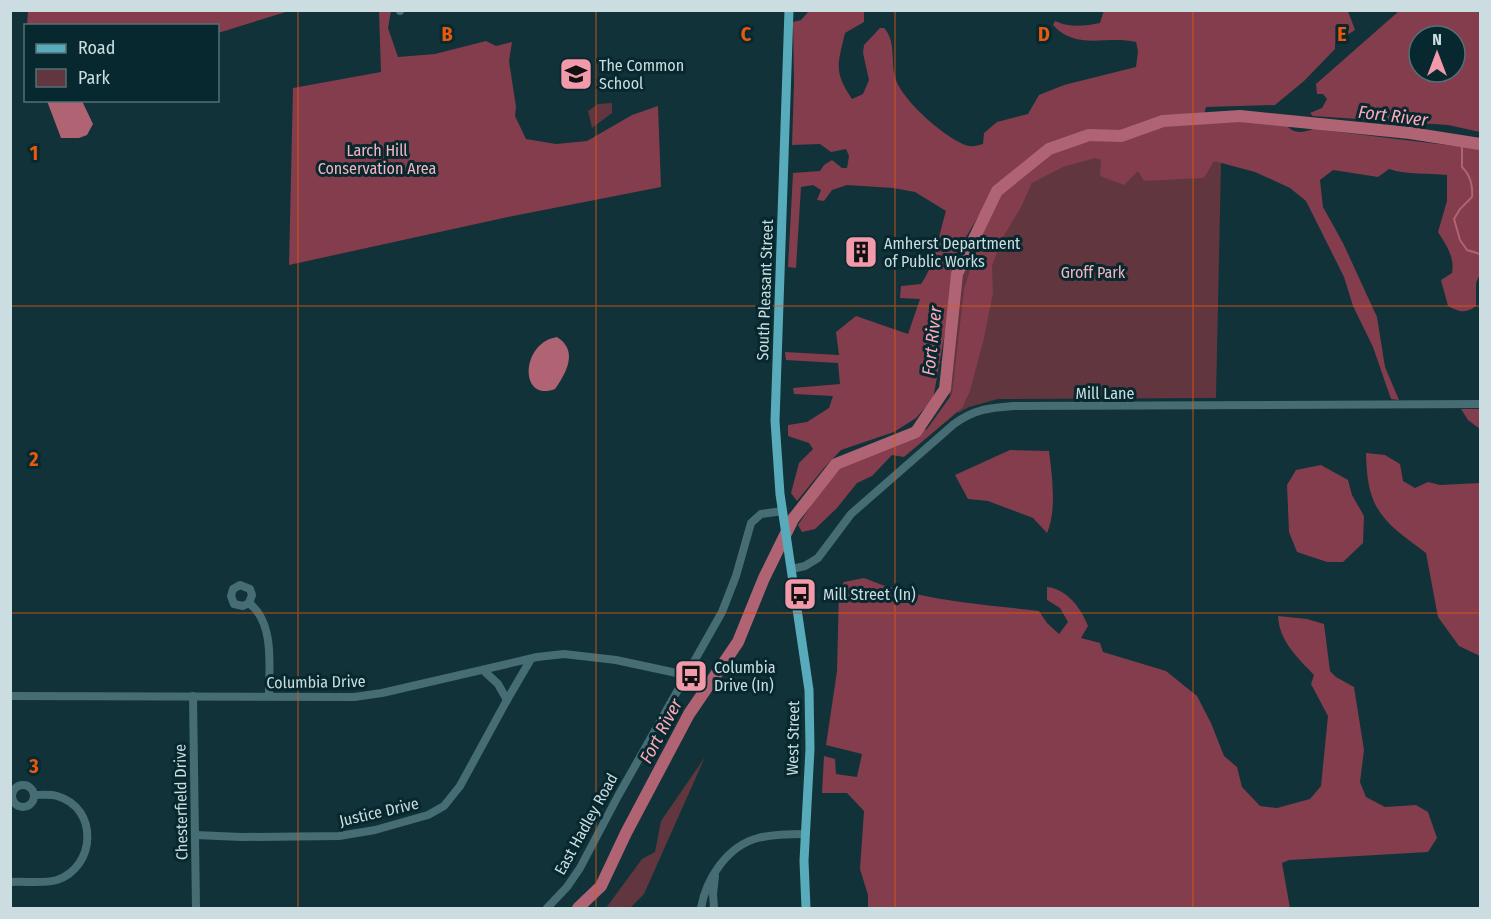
<svg xmlns="http://www.w3.org/2000/svg" width="1491" height="919" font-family="'Fira Sans Condensed',sans-serif">
<style>
.green{fill:#61363e}
.forest{fill:#833d4c;fill-rule:evenodd}
.water{fill:#b06473}
.lines{fill:none;stroke-linecap:round;stroke-linejoin:round}
.stream{stroke:#b06473;stroke-width:2}
.river{stroke:#b06473;stroke-width:12}
.minor{stroke:#476d74;stroke-width:8}
.major{stroke:#58abbb;stroke-width:9}
.grid{fill:none;stroke:#e8590c;stroke-width:1.5;stroke-opacity:0.55}
.labels{text-anchor:middle;dominant-baseline:central;stroke-width:6;stroke-linejoin:round;paint-order:stroke}
.poi-label{font-size:16px;fill:#cbdde0;stroke:#06282e;text-anchor:start}
.park-label{font-size:16px;fill:#f6b4bf;stroke:#06282e}
.street-label{font-size:16px;fill:#cbdde0;stroke:#06282e}
.water-label{font-size:18px;font-style:italic;fill:#ffa9b7;stroke:#06282e}
.grid-label{font-size:20px;text-anchor:middle;font-weight:bold;fill:#e8590c;stroke:#06282e;stroke-width:6;stroke-linejoin:round;paint-order:stroke}
</style>
<rect width="100%" height="100%" fill="#113238"/>
<g class="green">
<path d="M 612,103 L 612,113 L 592,128 L 588,111 L 598,104 Z"/>
<path d="M 1189,116 L 1222,117 L 1216,398 L 998,399 L 969,407 L 958,413 L 952,404 L 941,361 L 946,361 C 950,329 950,294 959,263 C 966,237 986,207 1002,185 Z"/>
<path d="M 705,757 L 644,894 L 630,908 L 606,908 L 642,859 L 655,852 L 661,821 Z"/>
</g>
<g class="forest">
<path d="M 825,10 L 864,11 L 864,22 L 845,33 C 838,64 833,71 852,99 L 863,94 L 869,80 L 863,53 L 864,45 L 880,28 L 884,28 C 896,40 891,62 895,77 C 900,99 948,141 969,146 C 974,147 978,145 983,144 L 984,133 L 997,122 L 1028,114 L 1039,95 L 1064,85 L 1136,67 L 1138,51 L 1136,42 C 1107,35 1076,51 1053,25 L 1055,21 C 1070,28 1085,26 1100,23 L 1104,10 L 1348,11 L 1355,30 L 1335,43 L 1335,49 L 1304,81 L 1275,105 L 1206,107 L 1202,123 L 1249,121 L 1286,125 C 1295,135 1303,132 1314,129 L 1480,149 L 1480,274 L 1476,283 L 1476,306 C 1465,314 1460,312 1448,306 L 1441,280 L 1452,273 C 1455,257 1446,245 1438,232 L 1447,201 L 1447,175 C 1428,173 1407,175 1389,169 L 1378,177 L 1333,170 L 1320,180 L 1323,207 L 1343,243 L 1377,317 L 1385,367 L 1399,400 L 1391,399 L 1373,347 L 1353,306 L 1344,277 L 1306,201 L 1290,188 L 1255,172 L 1214,161 L 1204,178 L 1144,181 L 1138,171 L 1124,185 L 1100,176 L 1101,160 L 1095,158 L 1063,167 L 1032,183 L 1021,207 L 1002,239 L 992,266 L 993,293 L 984,338 L 970,391 L 962,408 L 904,457 L 892,455 L 872,476 L 857,483 L 837,508 L 815,529 L 802,532 L 798,525 L 837,466 L 927,429 L 952,394 L 964,289 L 983,229 L 999,193 L 993,192 L 954,257 L 949,311 L 933,399 L 916,418 L 894,432 L 841,450 L 824,468 L 797,501 L 791,493 L 799,463 L 813,449 L 809,443 L 788,436 L 788,425 L 807,422 L 829,408 L 833,396 L 794,394 L 793,388 L 840,384 L 838,363 L 786,360 L 785,352 L 839,355 L 836,332 L 856,316 L 908,334 L 920,299 L 900,298 L 901,286 L 921,284 C 936,263 938,236 946,211 L 915,192 L 893,188 L 847,185 L 832,190 L 824,201 L 817,200 L 821,190 L 813,185 L 801,187 L 796,268 L 788,267 L 793,173 L 820,171 L 824,165 L 832,160 L 842,168 L 847,168 L 849,156 L 846,149 L 831,152 L 820,144 L 792,145 L 794,83 L 793,22 L 801,20 L 809,11 Z"/>
<path d="M 28,11 L 28,10 L 289,11 L 218,33 L 218,26 L 27,25 Z"/>
<path d="M 379,11 L 391,11 L 388,28 L 398,57 L 435,54 L 486,41 L 496,46 L 512,42 L 509,61 L 516,107 L 515,116 L 526,139 L 556,144 L 587,141 L 632,115 L 658,106 L 661,187 L 508,217 L 289,265 L 293,88 L 381,72 Z"/>
<path d="M 1399,11 L 1480,11 L 1480,132 L 1448,125 L 1313,116 L 1310,113 L 1322,108 L 1327,99 L 1323,94 L 1317,94 L 1316,84 ZM 1419,36 L 1455,36 L 1455,72 L 1419,72 Z"/>
<path d="M 1461,409 L 1480,409 L 1480,429 L 1468,420 Z"/>
<path d="M 1010,450 L 1049,451 C 1052,475 1057,511 1047,533 L 1033,518 L 988,501 L 968,499 L 955,475 Z"/>
<path d="M 1366,453 L 1385,455 L 1400,464 L 1403,481 L 1415,488 L 1428,482 L 1440,485 L 1480,483 L 1480,656 L 1459,646 L 1438,617 L 1426,553 C 1383,521 1367,511 1366,453 Z"/>
<path d="M 1321,465 L 1348,480 L 1352,495 L 1364,516 L 1363,543 L 1343,562 L 1327,562 L 1297,552 L 1289,532 L 1287,485 L 1296,470 Z"/>
<path d="M 864,578 C 919,601 981,604 1039,611 L 1047,623 L 1059,634 L 1068,622 L 1060,608 L 1047,600 L 1047,587 C 1067,589 1081,608 1088,626 L 1081,638 L 1100,643 L 1103,652 L 1166,671 L 1197,696 L 1211,723 L 1224,756 L 1237,767 L 1242,787 L 1260,806 L 1277,808 L 1310,799 L 1321,786 L 1328,716 L 1311,684 L 1314,675 C 1298,658 1279,641 1278,616 L 1307,619 L 1324,624 L 1330,671 L 1336,677 L 1354,687 L 1364,750 L 1360,782 L 1366,797 L 1385,807 L 1416,805 L 1428,812 L 1437,838 L 1428,852 L 1289,860 L 1282,863 L 1290,908 L 868,908 L 868,895 L 860,869 L 864,811 L 847,793 L 822,793 L 824,756 L 835,759 L 836,774 L 857,777 L 862,754 L 826,745 L 837,671 L 839,589 L 844,582 Z"/>
</g>
<g class="water">
<path d="M 47,101 L 82,101 L 93,124 L 87,135 L 79,138 L 61,138 Z"/>
<path d="M 557,337 C 579,351 566,373 555,389 C 519,403 520,343 557,337 Z"/>
</g>
<g class="lines">
<path class="stream" d="M 1462,141 L 1462,167 C 1470,175 1473,186 1472,197 L 1460,209 L 1454,219 L 1460,240 L 1467,250 L 1480,254"/>
<path class="river" d="M 578,908 L 601,886 L 626,833 L 689,714 L 738,642 L 764,578 L 793,519 L 836,464 L 916,432 L 945,389 L 957,274 L 997,191 L 1049,149 L 1089,135 L 1121,136 L 1163,121 L 1240,116 L 1410,133 L 1480,144"/>
<g class="minor">
<path d="M 400,11 L 400,10"/>
<path d="M 792,569 L 805,566 L 818,558 L 851,514 L 954,424 C 975,409 989,408 1014,406 L 1480,404"/>
<path d="M 249,603 L 243,606 L 234,604 L 231,596 L 233,589 L 240,585 L 250,589 L 252,595 L 249,603 C 275,623 269,667 269,696"/>
<path d="M 10,696 L 354,697 L 382,693 L 537,657 L 564,654 L 616,660 L 686,675"/>
<path d="M 193,696 L 196,908"/>
<path d="M 507,700 L 531,659"/>
<circle cx="23" cy="796" r="11"/>
<path d="M 195,835 L 242,837 L 339,836 L 375,830 L 428,815 L 444,806 L 460,786 L 507,700 L 498,684 L 483,670"/>
<path d="M 10,882 C 25,881 43,884 57,880 C 96,867 99,808 57,796 C 50,794 42,795 34,795"/>
<path d="M 547,908 L 567,887 L 580,868 L 618,796 L 722,612 L 736,576 L 751,523 L 761,514 L 783,511"/>
<path d="M 701,908 C 706,879 727,846 758,838 C 773,834 789,834 805,834"/>
<path d="M 714,908 L 713,894 L 715,876"/>
</g>
<path class="major" d="M 789,10 L 775,421 L 780,494 L 809,690 L 810,749 L 804,861 L 806,908"/>
</g>
<path class="grid" d="M 298,10 L 298,908M 596,10 L 596,908M 895,10 L 895,908M 1193,10 L 1193,908M 10,306 L 1480,306M 10,613 L 1480,613"/>
<defs>
<symbol id="school-square" viewBox="-11 -11 22 22"><rect x="-9" y="-9" width="18" height="18" rx="4" fill="#f39aaa" stroke="#06282e"/><path d="M0-5L7-2L0 1L-7-2ZM-4 1L0 2.5L4 1V4Q0 6-4 4Z" fill="#111"/></symbol>
<symbol id="building-square" viewBox="-11 -11 22 22"><rect x="-9" y="-9" width="18" height="18" rx="4" fill="#f39aaa" stroke="#06282e"/><path d="M-4-6H4V6H1V3H-1V6H-4ZM-2.5-4.3h1.7v1.8h-1.7ZM.8-4.3h1.7v1.8H.8ZM-2.5-1h1.7V.8h-1.7ZM.8-1h1.7V.8H.8Z" fill="#111"/></symbol>
<symbol id="bus-square" viewBox="-11 -11 22 22"><rect x="-9" y="-9" width="18" height="18" rx="4" fill="#f39aaa" stroke="#06282e"/><path d="M-5-6H5V4H4V6H2V4H-2V6H-4V4H-5ZM-3.5-4V0h7V-4ZM-3.5 1.2v1.5H-2V1.2ZM2 1.2v1.5H3.5V1.2Z" fill="#111"/></symbol>
</defs>
<g fill-rule="evenodd">
<use href="#school-square" x="557" y="55" width="38" height="38"/>
<use href="#building-square" x="842" y="233" width="38" height="38"/>
<use href="#bus-square" x="781" y="575" width="38" height="38"/>
<use href="#bus-square" x="672" y="657" width="38" height="38"/>
</g>
<g class="labels">
<g class="poi-label">
<text x="599" y="65">The Common<tspan x="599" dy="18">School</tspan></text>
<text x="884" y="243">Amherst Department<tspan x="884" dy="18">of Public Works</tspan></text>
<text x="823" y="594">Mill Street (In)</text>
<text x="714" y="667">Columbia<tspan x="714" dy="18">Drive (In)</tspan></text>
</g>
<g class="park-label">
<text x="377" y="150">Larch Hill<tspan x="377" dy="18">Conservation Area</tspan></text>
<text x="1093" y="272">Groff Park</text>
</g>
<g class="street-label">
<text transform="translate(765 290) rotate(-88)">South Pleasant Street</text>
<text x="1105" y="393">Mill Lane</text>
<text transform="translate(316 682) rotate(-1)">Columbia Drive</text>
<text transform="translate(793 738) rotate(-89)">West Street</text>
<text transform="translate(181 802) rotate(-91)">Chesterfield Drive</text>
<text transform="translate(379 812) rotate(-13)">Justice Drive</text>
<text transform="translate(586 824) rotate(-61)">East Hadley Road</text>
</g>
<g class="water-label">
<text transform="translate(1393 116) rotate(7)">Fort River</text>
<text transform="translate(932 341) rotate(-84)">Fort River</text>
<text transform="translate(661 731) rotate(-62)">Fort River</text>
</g>
</g>
<g class="grid-label">
<text x="447" y="41">B</text>
<text x="746" y="41">C</text>
<text x="1044" y="41">D</text>
<text x="1342" y="41">E</text>
<text x="34" y="160">1</text>
<text x="34" y="466">2</text>
<text x="34" y="773">3</text>
</g>
<rect width="1491" height="919" fill="none" stroke="#cbdde0" stroke-width="24"/>
<rect x="24" y="24" width="195" height="78" fill="#06282e" stroke="#557075" stroke-width="1.5"/>
<rect x="36" y="44" width="30" height="9" fill="#58abbb" stroke="#557075" stroke-width="1.5"/>
<text x="78" y="54" font-size="18" fill="#cbdde0">Road</text>
<rect x="36" y="69" width="30" height="18" fill="#61363e" stroke="#557075" stroke-width="1.5"/>
<text x="78" y="84" font-size="18" fill="#cbdde0">Park</text>
<g transform="translate(1437 54)"><circle r="28" fill="#06282e" stroke="#557075" stroke-width="1.5"/>
<path d="M0-4.5L10 22L0 15L-10 22Z" fill="#f39aaa"/>
<text y="-9" font-size="16" font-weight="bold" text-anchor="middle" fill="#cbdde0">N</text>
</g>
</svg>
